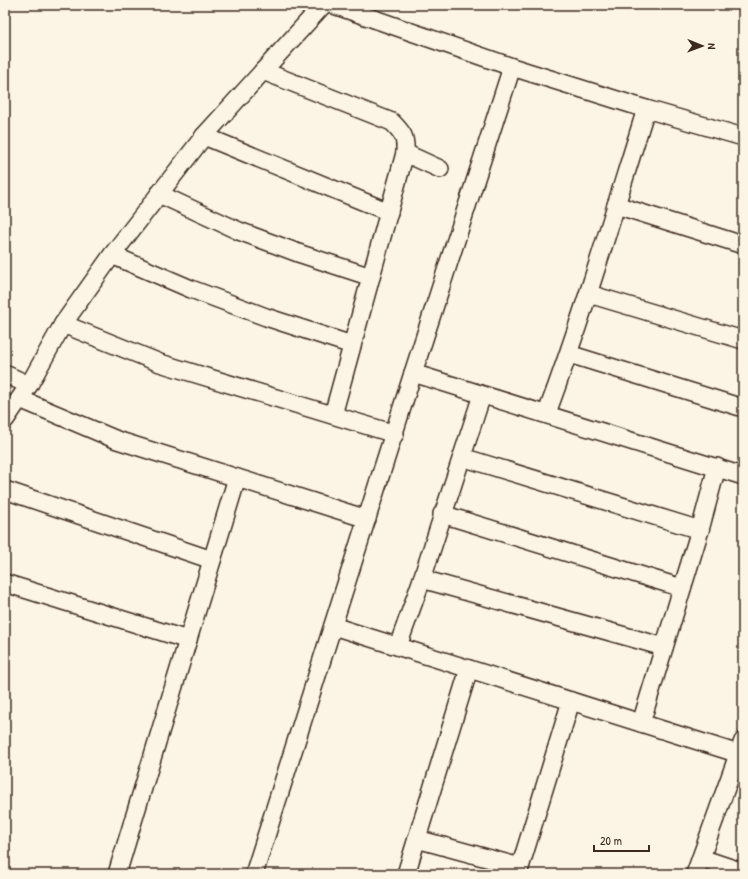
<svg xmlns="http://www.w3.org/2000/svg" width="748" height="879" font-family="'Patrick Hand',sans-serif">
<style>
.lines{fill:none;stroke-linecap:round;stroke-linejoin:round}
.street-casing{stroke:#3b2a1e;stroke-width:20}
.street{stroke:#fcf5e5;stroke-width:17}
</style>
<rect width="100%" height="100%" fill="#fcf5e5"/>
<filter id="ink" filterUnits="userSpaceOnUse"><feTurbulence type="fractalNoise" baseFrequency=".025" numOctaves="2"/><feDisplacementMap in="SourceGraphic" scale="8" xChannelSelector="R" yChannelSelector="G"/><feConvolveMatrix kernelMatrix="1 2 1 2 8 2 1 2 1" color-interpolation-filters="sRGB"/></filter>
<g filter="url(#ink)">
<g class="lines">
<defs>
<g id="street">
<path d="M 334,5 L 512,67 L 646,109 L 743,137"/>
<path d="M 263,71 L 392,122 C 403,133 406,137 405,153 L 333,415"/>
<path d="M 204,136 L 389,212"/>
<path d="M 405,153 L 440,169"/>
<path d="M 159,194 L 239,231 L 301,254 L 371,277"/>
<path d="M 616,205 L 743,245"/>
<path d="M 112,255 L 191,289 L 266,317 L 352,345"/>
<path d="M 589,294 L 743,340"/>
<path d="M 63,324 L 160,363 L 395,434"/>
<path d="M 569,354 L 743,408"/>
<path d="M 413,373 L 743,476"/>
<path d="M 5,374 L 29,385"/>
<path d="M 20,399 L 117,440 L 367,519"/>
<path d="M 547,413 C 584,313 614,211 646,109"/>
<path d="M 5,420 L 29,385 L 63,324 L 112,255 L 204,136 L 323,5"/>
<path d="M 462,457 L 700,530"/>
<path d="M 5,490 L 212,560"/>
<path d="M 442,514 L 682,588"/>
<path d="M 422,579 L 664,647"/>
<path d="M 5,583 L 188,640"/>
<path d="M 333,626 L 739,754"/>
<path d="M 398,646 L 422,579 L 482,395"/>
<path d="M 641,723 L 700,530 L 717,467"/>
<path d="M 417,839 L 520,867"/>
<path d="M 701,858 L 743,872"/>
<path d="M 117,874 L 237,478"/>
<path d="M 254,874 L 413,373 L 512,67"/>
<path d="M 406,874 L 469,669"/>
<path d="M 518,874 L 571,701"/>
<path d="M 695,874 L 743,741"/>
</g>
</defs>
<use href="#street" class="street-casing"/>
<use href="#street" class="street"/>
</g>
</g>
<rect width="748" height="879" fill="none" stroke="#fcf5e5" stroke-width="20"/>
<rect x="10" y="10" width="728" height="859" fill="none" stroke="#3b2a1e" stroke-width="1.5" filter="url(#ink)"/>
<g transform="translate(702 46) rotate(91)" stroke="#fcf5e5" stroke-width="3" paint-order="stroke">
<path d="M0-3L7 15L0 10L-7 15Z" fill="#3b2a1e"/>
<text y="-6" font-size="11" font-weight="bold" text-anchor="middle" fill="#3b2a1e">N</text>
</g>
<path d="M594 845v6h55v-6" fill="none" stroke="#3b2a1e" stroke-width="2"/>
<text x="600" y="845" font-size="12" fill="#3b2a1e" stroke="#fcf5e5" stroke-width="3" paint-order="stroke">20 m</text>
</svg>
